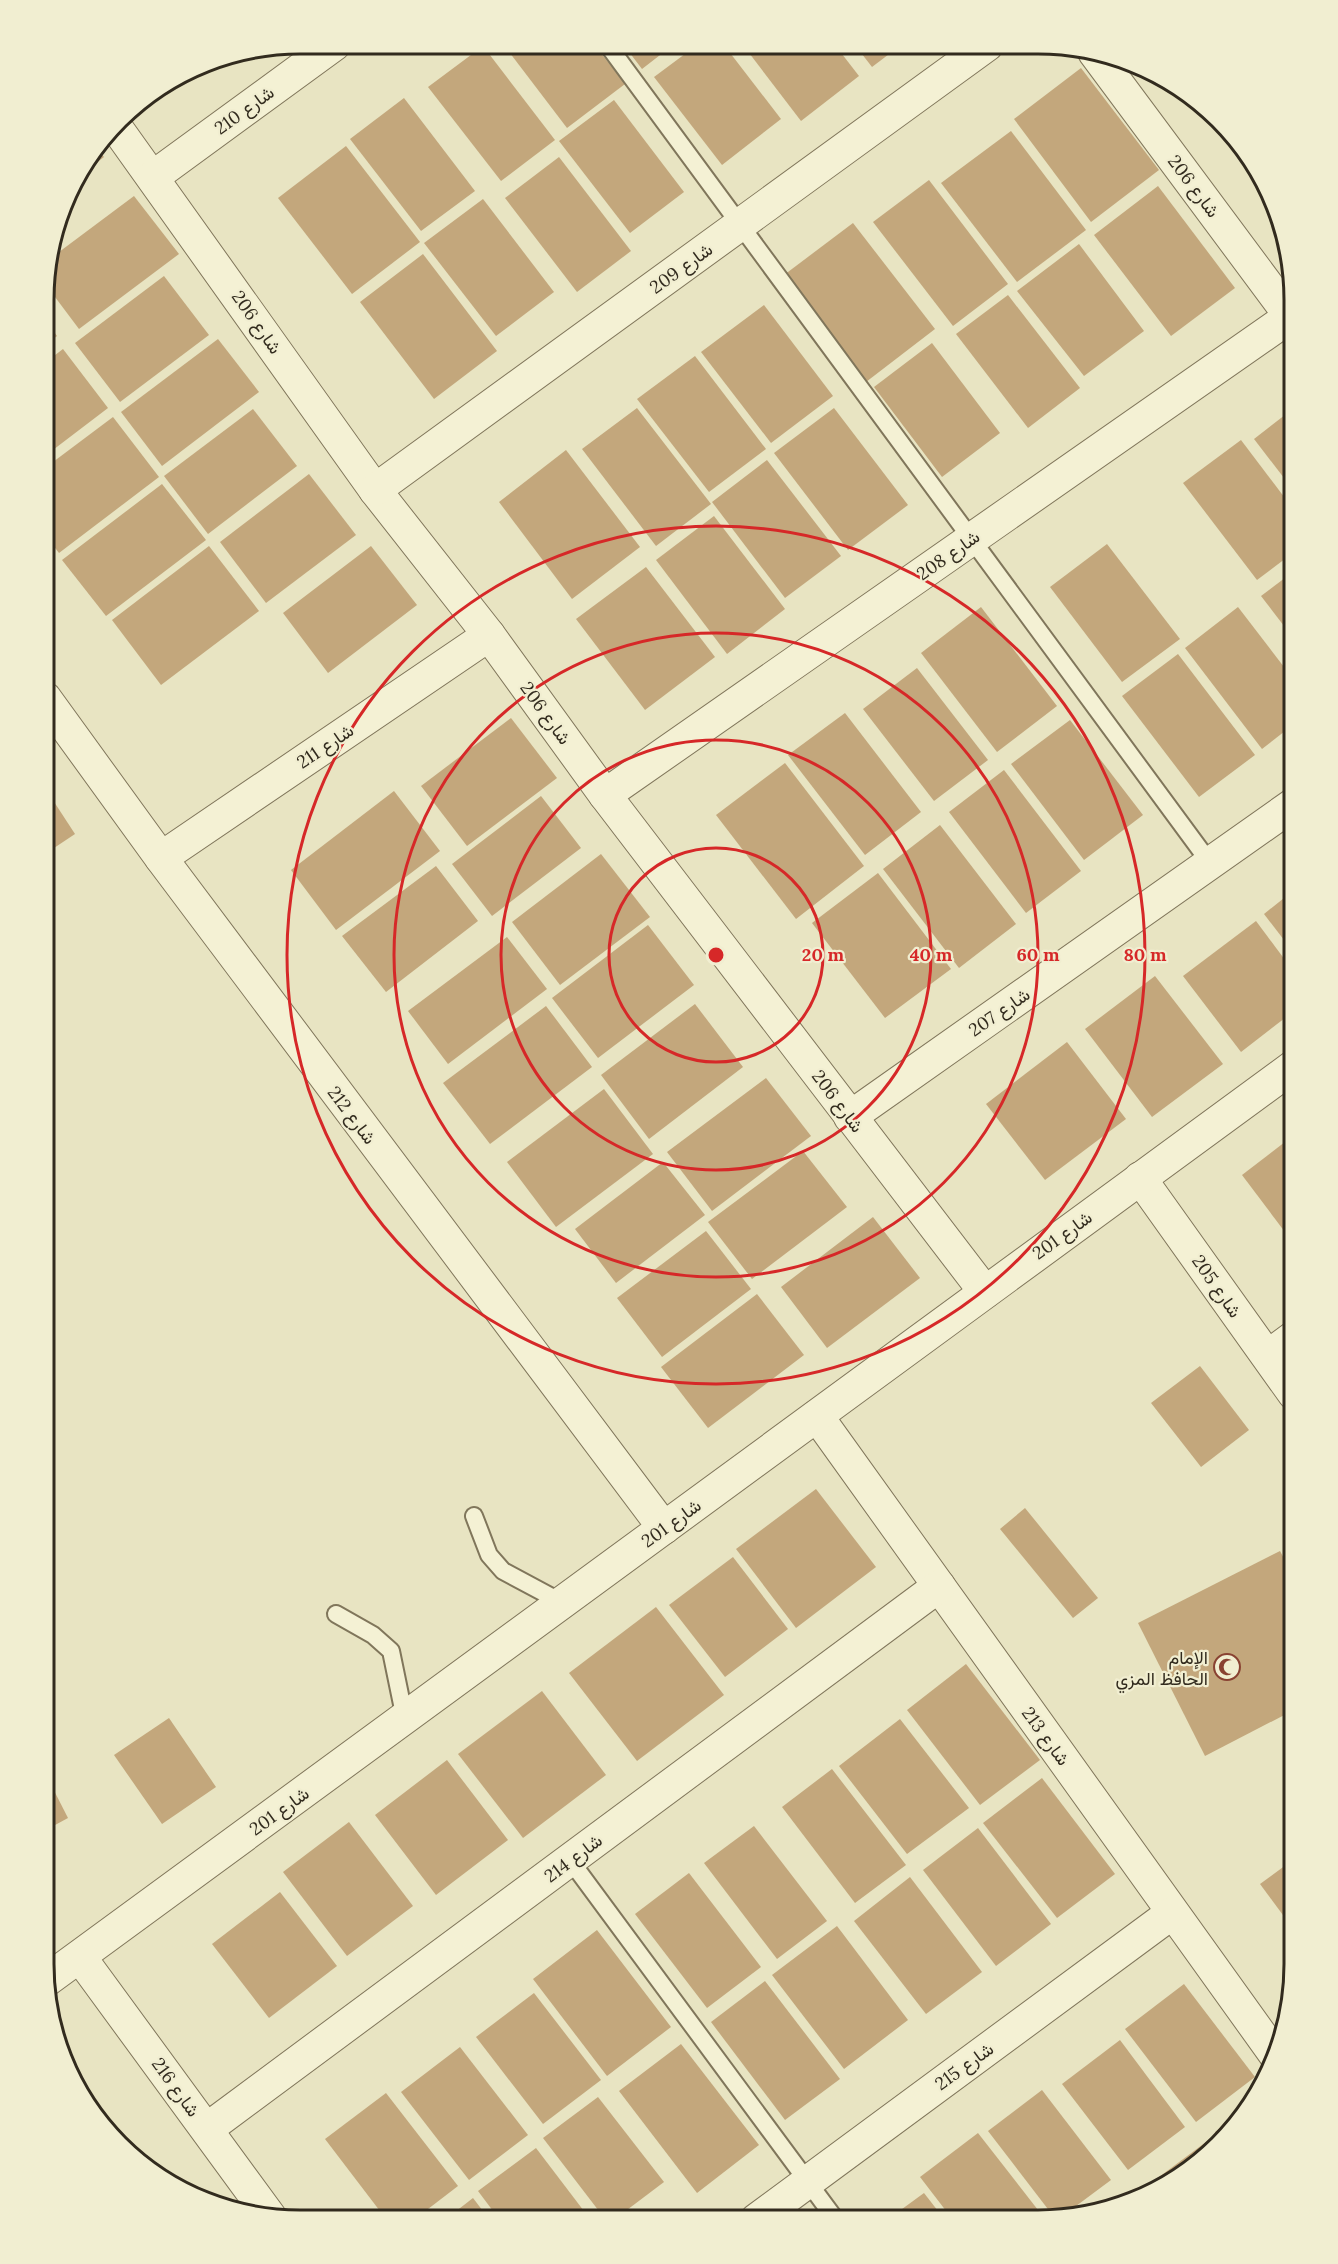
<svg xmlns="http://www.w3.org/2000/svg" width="1338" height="2264" font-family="Lora,Vazirmatn,serif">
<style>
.building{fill:#c3a77c}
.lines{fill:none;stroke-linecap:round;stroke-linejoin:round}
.service-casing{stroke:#80765b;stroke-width:20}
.minor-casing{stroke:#80765b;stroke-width:34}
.service{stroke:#f4f1d4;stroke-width:16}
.minor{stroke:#f4f1d4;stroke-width:32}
.ring{fill:none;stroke:#d62828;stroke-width:3}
.labels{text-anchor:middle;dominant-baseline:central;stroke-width:4.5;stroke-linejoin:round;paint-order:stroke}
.street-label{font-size:18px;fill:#322b1e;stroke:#f1eed1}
.poi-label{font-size:18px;fill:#322b1e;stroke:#f1eed1;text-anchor:end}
.rim{fill:none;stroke:#322b1e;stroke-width:3}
.centre{fill:#d62828;stroke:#f1eed1;stroke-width:3}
.ring-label{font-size:18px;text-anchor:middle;font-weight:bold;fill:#d62828;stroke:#f1eed1;stroke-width:4.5;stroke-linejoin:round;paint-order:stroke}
</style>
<rect width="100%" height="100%" fill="#e8e4c2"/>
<g class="building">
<path d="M 503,44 L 594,44 L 625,84 L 567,128 Z"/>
<path d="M 623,44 L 652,45 L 673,45 L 642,69 Z"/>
<path d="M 697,45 L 724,45 L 781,119 L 722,165 L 654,77 Z"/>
<path d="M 743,45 L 835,45 L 859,76 L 801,121 Z"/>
<path d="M 855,45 L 901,45 L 872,67 Z"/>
<path d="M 483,46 L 555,140 L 501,181 L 428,87 Z"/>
<path d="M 218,60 L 198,75 L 193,68 L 202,63 Z"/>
<path d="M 1081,68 L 1159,170 L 1091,222 L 1014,119 Z"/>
<path d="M 404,98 L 475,191 L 421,231 L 350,139 Z"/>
<path d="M 614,100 L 684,192 L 630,233 L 559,141 Z"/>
<path d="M 1011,131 L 1086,230 L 1017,282 L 941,183 Z"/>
<path d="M 346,146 L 420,242 L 352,294 L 278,198 Z"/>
<path d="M 98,150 L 104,157 L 78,177 L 78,176 Z"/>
<path d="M 559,157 L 631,251 L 577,292 L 505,198 Z"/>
<path d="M 929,180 L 1008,284 L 953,326 L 873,222 Z"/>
<path d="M 1158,186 L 1235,288 L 1171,336 L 1094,235 Z"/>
<path d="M 134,196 L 179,254 L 79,329 L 46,285 L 47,261 Z"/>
<path d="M 483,199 L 554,292 L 496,336 L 424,243 Z"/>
<path d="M 853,223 L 935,329 L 866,382 L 784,275 Z"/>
<path d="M 1079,244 L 1144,331 L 1084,376 L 1017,291 Z"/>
<path d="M 423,254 L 497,351 L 434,399 L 360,302 Z"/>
<path d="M 164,276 L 209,335 L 120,402 L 75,343 Z"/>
<path d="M 1008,295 L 1080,388 L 1028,428 L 956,334 Z"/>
<path d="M 764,305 L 833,396 L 771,443 L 701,352 Z"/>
<path d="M 46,321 L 57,336 L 46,345 Z"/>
<path d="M 218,339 L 259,392 L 162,466 L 121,412 Z"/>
<path d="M 932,343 L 1000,433 L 942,477 L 874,387 Z"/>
<path d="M 63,349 L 108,408 L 45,456 L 46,362 Z"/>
<path d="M 695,356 L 766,449 L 709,492 L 637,399 Z"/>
<path d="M 637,408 L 711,504 L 656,546 L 582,449 Z"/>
<path d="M 834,408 L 908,505 L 848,550 L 774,453 Z"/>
<path d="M 1294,408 L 1294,491 L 1254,439 Z"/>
<path d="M 253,409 L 297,466 L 208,534 L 164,476 Z"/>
<path d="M 113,417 L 159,477 L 59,553 L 45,535 L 45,468 Z"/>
<path d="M 1241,440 L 1294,510 L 1294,552 L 1257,580 L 1183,483 Z"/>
<path d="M 566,450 L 640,547 L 572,599 L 499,502 Z"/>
<path d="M 767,460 L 841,556 L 785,598 L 712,502 Z"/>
<path d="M 309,474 L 356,535 L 266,603 L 220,542 Z"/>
<path d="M 162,484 L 206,540 L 106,616 L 62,560 Z"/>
<path d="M 714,516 L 785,609 L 727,654 L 656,560 Z"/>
<path d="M 1107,544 L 1180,639 L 1122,682 L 1050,587 Z"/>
<path d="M 209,546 L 259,611 L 161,685 L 112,620 Z"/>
<path d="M 371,546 L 417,605 L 328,673 L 283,613 Z"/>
<path d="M 646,567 L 715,657 L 645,710 L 576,619 Z"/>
<path d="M 1294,571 L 1294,639 L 1261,596 Z"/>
<path d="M 981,607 L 1057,706 L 997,752 L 921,653 Z"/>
<path d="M 1238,607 L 1294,680 L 1294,724 L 1262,749 L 1185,648 Z"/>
<path d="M 1178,654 L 1255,755 L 1199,797 L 1122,696 Z"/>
<path d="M 917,668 L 988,760 L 934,801 L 863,709 Z"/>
<path d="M 845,713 L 921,812 L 865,855 L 788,755 Z"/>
<path d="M 511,718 L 557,778 L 467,846 L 421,786 Z"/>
<path d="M 1070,720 L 1143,815 L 1084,860 L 1011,764 Z"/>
<path d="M 785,763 L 864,866 L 796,919 L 716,815 Z"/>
<path d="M 1004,770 L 1081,871 L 1026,913 L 949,812 Z"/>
<path d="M 45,788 L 75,834 L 45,854 Z"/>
<path d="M 394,791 L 440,851 L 336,930 L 291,870 Z"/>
<path d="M 541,796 L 581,848 L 492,916 L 452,864 Z"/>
<path d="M 940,825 L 1016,924 L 959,968 L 883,869 Z"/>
<path d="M 601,854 L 650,917 L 560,985 L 512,922 Z"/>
<path d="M 436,866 L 478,921 L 386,992 L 342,936 Z"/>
<path d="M 878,873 L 951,969 L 885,1018 L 812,923 Z"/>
<path d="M 1294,890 L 1294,953 L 1264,914 Z"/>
<path d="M 1256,921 L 1294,972 L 1294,1011 L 1241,1052 L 1183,976 Z"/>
<path d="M 648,925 L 694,985 L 598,1058 L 552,998 Z"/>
<path d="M 507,937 L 547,989 L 448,1064 L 408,1011 Z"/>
<path d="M 1155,976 L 1223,1064 L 1152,1117 L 1085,1029 Z"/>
<path d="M 695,1004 L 743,1067 L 649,1139 L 601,1075 Z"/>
<path d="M 546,1006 L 592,1067 L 490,1144 L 443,1083 Z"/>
<path d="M 1067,1042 L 1126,1119 L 1045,1180 L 986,1104 Z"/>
<path d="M 766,1078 L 811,1136 L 712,1211 L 667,1152 Z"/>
<path d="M 604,1089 L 653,1154 L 556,1227 L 507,1162 Z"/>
<path d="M 1294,1135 L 1294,1244 L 1242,1175 Z"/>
<path d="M 803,1151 L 847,1207 L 752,1279 L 708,1222 Z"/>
<path d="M 663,1162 L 705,1215 L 616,1283 L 575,1229 Z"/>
<path d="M 873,1217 L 920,1278 L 827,1348 L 781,1287 Z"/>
<path d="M 706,1231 L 751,1289 L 662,1357 L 617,1298 Z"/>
<path d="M 757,1294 L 804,1355 L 708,1428 L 661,1367 Z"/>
<path d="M 1200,1366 L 1249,1430 L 1201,1467 L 1151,1403 Z"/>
<path d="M 816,1489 L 876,1567 L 796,1628 L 736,1549 Z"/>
<path d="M 1025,1508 L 1098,1598 L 1073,1618 L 1000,1529 Z"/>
<path d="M 1280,1551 L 1294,1577 L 1294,1710 L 1205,1756 L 1138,1623 Z"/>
<path d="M 733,1557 L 788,1629 L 725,1677 L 669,1605 Z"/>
<path d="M 656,1607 L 724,1695 L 637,1761 L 569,1673 Z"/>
<path d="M 966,1664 L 1040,1760 L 980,1805 L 907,1710 Z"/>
<path d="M 542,1691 L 606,1775 L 523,1838 L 458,1754 Z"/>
<path d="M 169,1718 L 216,1787 L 162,1824 L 114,1755 Z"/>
<path d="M 900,1719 L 969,1808 L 907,1854 L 839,1766 Z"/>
<path d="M 447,1760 L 508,1840 L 436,1895 L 375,1815 Z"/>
<path d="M 832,1769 L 906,1865 L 855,1903 L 782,1807 Z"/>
<path d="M 44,1771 L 68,1818 L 44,1831 Z"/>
<path d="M 1042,1778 L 1115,1874 L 1057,1918 L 983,1823 Z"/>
<path d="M 349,1822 L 413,1906 L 347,1956 L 283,1872 Z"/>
<path d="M 754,1826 L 827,1921 L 777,1959 L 704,1863 Z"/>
<path d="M 978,1828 L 1051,1924 L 996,1966 L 923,1870 Z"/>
<path d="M 1294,1859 L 1294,1930 L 1260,1884 Z"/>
<path d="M 689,1873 L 761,1967 L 707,2008 L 635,1914 Z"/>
<path d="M 910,1877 L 982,1972 L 926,2014 L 854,1921 Z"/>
<path d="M 280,1892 L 337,1966 L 269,2018 L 212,1944 Z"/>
<path d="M 837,1926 L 908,2020 L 844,2069 L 772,1975 Z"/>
<path d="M 597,1930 L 671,2027 L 607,2076 L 533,1979 Z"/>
<path d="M 765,1981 L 840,2079 L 785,2120 L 711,2022 Z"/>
<path d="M 1184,1984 L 1255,2077 L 1196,2122 L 1125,2029 Z"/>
<path d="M 534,1993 L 601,2080 L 543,2124 L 476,2037 Z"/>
<path d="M 1120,2040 L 1185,2127 L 1128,2170 L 1062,2084 Z"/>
<path d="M 681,2044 L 759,2145 L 697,2193 L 619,2091 Z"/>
<path d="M 460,2047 L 528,2135 L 469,2180 L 401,2092 Z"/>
<path d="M 1042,2090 L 1111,2180 L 1064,2215 L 1054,2217 L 988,2131 Z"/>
<path d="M 386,2093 L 458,2186 L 415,2219 L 386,2219 L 325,2139 Z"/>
<path d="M 598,2097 L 664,2182 L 615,2219 L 605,2219 L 543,2138 Z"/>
<path d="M 1248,2108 L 1242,2120 L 1221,2140 L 1215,2132 Z"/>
<path d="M 978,2133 L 1045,2219 L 953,2220 L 920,2177 Z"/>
<path d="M 1210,2139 L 1216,2146 L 1194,2167 L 1156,2190 L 1151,2183 Z"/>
<path d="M 536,2148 L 590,2219 L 499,2219 L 478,2191 Z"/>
<path d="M 1141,2189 L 1146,2195 L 1136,2201 L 1120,2204 Z"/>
<path d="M 924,2193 L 945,2220 L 887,2220 Z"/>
<path d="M 473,2198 L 489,2219 L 446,2219 Z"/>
</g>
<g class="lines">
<defs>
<g id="service">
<path d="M 607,44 L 1210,863"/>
<path d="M 474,1516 L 489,1555 L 503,1571 L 563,1603"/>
<path d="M 336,1614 L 373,1635 L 391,1651 L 405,1719"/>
<path d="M 570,1860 L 836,2220"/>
</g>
<g id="minor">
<path d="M 1094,52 L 1294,321"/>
<path d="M 116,127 L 375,490 L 489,635 L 605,795 L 985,1292"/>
<path d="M 153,177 L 335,44"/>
<path d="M 375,490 L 987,45"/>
<path d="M 45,698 L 161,858 L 664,1528"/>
<path d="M 605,795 L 1291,316"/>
<path d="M 161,858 L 489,635"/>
<path d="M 850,1117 L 1294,804"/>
<path d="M 1140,1178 L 1294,1394"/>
<path d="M 1268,1356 L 1294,1337"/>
<path d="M 817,1416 L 1276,2056"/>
<path d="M 80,1957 L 271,2218"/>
<path d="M 47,1980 L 1294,1066"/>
<path d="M 207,2129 L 939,1586"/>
<path d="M 756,2220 L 1172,1913"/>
</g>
</defs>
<use href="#service" class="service-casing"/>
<use href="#minor" class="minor-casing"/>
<use href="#service" class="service"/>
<use href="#minor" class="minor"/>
</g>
<g class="ring">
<circle cx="716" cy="955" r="107"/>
<circle cx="716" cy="955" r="215"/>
<circle cx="716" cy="955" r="322"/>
<circle cx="716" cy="955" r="429"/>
</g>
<defs>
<symbol id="mosque-ring" viewBox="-11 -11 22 22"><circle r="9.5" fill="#f1eed1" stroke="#894232" stroke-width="1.5"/><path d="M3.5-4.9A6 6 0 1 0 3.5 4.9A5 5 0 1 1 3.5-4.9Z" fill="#894232"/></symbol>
</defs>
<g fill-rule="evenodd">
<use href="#mosque-ring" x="1212" y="1652" width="30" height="30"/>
</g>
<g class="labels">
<g class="street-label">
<text transform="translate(244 110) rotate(-36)">شارع 210</text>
<text transform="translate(1194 186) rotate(53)">شارع 206</text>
<text transform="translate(681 268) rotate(-36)">شارع 209</text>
<text transform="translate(257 322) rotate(55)">شارع 206</text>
<text transform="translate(948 555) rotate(-35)">شارع 208</text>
<text transform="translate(546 713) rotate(54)">شارع 206</text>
<text transform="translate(325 746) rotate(-34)">شارع 211</text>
<text transform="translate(999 1012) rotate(-35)">شارع 207</text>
<text transform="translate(838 1101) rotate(53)">شارع 206</text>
<text transform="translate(352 1115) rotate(53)">شارع 212</text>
<text transform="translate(1062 1235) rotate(-36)">شارع 201</text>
<text transform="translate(1217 1286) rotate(55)">شارع 205</text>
<text transform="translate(671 1523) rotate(-36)">شارع 201</text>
<text transform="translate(1046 1736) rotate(54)">شارع 213</text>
<text transform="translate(279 1811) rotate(-36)">شارع 201</text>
<text transform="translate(573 1858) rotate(-37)">شارع 214</text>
<text transform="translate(964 2066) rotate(-36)">شارع 215</text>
<text transform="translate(176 2087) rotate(54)">شارع 216</text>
</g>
<g class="poi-label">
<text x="1208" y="1657">الإمام<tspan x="1208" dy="21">الحافظ المزي</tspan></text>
</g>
</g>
<path d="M0 0H1338V2264H0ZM300 54H1038A246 246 0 0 1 1284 300V1964A246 246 0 0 1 1038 2210H300A246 246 0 0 1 54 1964V300A246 246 0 0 1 300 54Z" fill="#f1eed1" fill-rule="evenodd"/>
<path class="rim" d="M300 54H1038A246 246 0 0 1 1284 300V1964A246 246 0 0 1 1038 2210H300A246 246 0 0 1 54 1964V300A246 246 0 0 1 300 54Z"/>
<circle cx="716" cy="955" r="9" class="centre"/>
<g class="ring-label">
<text x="823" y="961">20 m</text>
<text x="931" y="961">40 m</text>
<text x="1038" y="961">60 m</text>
<text x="1145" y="961">80 m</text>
</g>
</svg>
